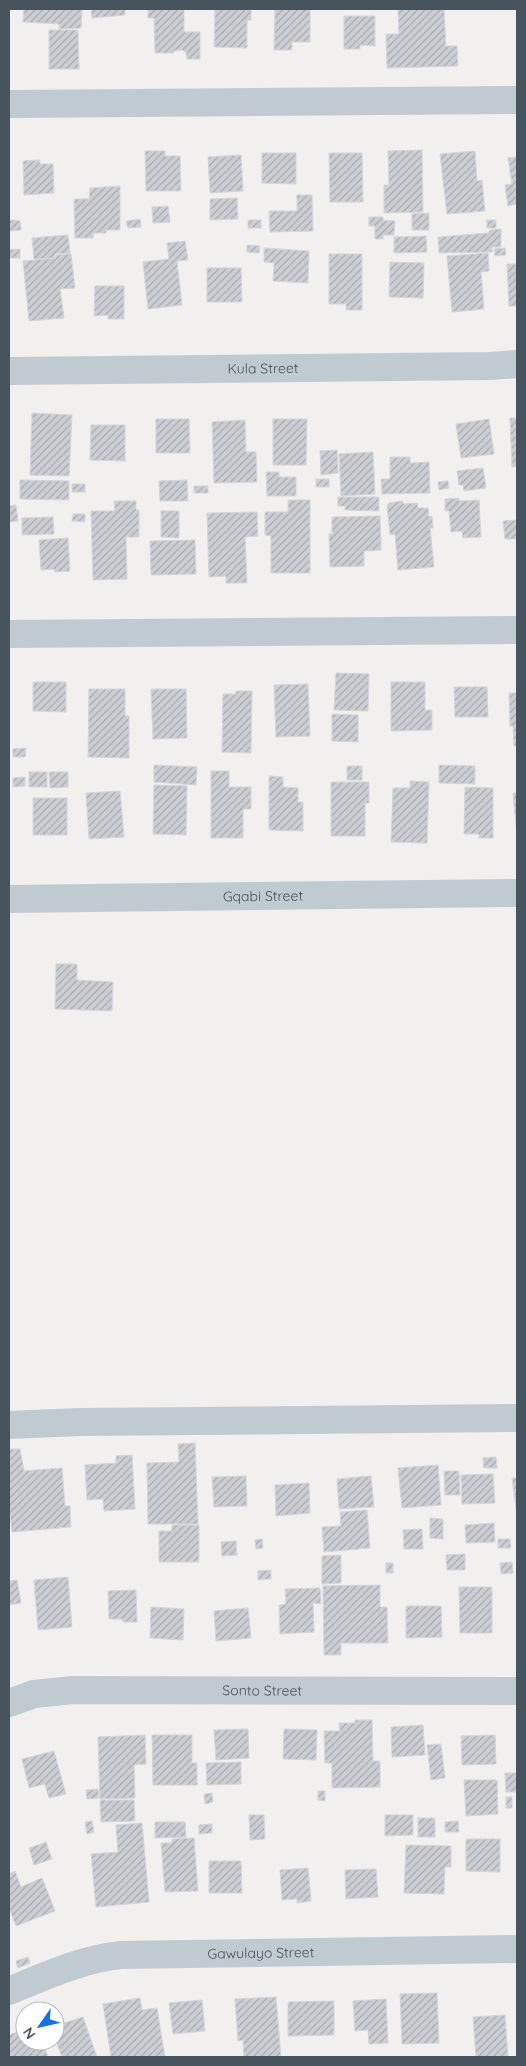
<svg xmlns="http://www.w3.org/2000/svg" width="526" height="2066" font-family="Quicksand,sans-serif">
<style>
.building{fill:url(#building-hatch);stroke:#d3d5db}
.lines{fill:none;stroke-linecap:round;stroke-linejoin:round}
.minor{stroke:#bfcad1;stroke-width:28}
.labels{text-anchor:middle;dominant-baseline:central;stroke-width:4;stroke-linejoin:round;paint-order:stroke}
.street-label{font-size:14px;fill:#47535d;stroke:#fff}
</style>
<defs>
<pattern id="building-hatch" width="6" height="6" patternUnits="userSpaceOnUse" patternTransform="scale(1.25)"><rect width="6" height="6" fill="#ccced4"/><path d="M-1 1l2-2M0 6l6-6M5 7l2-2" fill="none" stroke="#a7aaaf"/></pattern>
</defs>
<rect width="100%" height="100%" fill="#f2efef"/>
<g class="building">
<path d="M 24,9 L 82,9 L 81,28 L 59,29 L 59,24 L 23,22 Z"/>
<path d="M 91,9 L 125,9 L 125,15 L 92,18 Z"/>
<path d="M 148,9 L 184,9 L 184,32 L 200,32 L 200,59 L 187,59 L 186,52 L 182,50 L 174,51 L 173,53 L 155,53 L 154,18 L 148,18 Z"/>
<path d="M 215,9 L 251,9 L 251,20 L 247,20 L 247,48 L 214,47 Z"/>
<path d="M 272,9 L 310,9 L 310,42 L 292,42 L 292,50 L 274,50 L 275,9 Z"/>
<path d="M 398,9 L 444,9 L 446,46 L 457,46 L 458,66 L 387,68 L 386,34 L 399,34 Z"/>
<path d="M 344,16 L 375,16 L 375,46 L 360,45 L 360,49 L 344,49 Z"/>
<path d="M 49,30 L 78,30 L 79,69 L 49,69 Z"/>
<path d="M 422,150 L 423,212 L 384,213 L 384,185 L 389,185 L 388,151 Z"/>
<path d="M 145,151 L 165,151 L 165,156 L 180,156 L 181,191 L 146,191 Z"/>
<path d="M 475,151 L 477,181 L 482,180 L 485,211 L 447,214 L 440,154 Z"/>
<path d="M 262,153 L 296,153 L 296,184 L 262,183 Z"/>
<path d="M 329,153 L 362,153 L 363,202 L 330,202 Z"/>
<path d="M 241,155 L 243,191 L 210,193 L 208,157 Z"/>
<path d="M 517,157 L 517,204 L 508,206 L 505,185 L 512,184 L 508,158 Z"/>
<path d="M 40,160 L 40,164 L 53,164 L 54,193 L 24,195 L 23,161 Z"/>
<path d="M 120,186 L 120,230 L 106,230 L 106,233 L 93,233 L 93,238 L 75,238 L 74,199 L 89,199 L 90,188 Z"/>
<path d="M 297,195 L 312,195 L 313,231 L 270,232 L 269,211 L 297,211 Z"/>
<path d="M 237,198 L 238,219 L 210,220 L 210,199 Z"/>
<path d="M 168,206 L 170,222 L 153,223 L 152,207 Z"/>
<path d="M 429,213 L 429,230 L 412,230 L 412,214 Z"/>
<path d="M 369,217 L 383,217 L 383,220 L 395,221 L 394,235 L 383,235 L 383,239 L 375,239 L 375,226 L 369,226 Z"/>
<path d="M 140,219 L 141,227 L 128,228 L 126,221 Z"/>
<path d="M 13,220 L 20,221 L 21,230 L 9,231 L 9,221 Z"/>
<rect x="248" y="220" width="13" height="8"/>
<rect x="487" y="220" width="9" height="8"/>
<path d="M 501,229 L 501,247 L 492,247 L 492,252 L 439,253 L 438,237 L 488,233 L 490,230 Z"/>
<path d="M 68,235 L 70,253 L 55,254 L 55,258 L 34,259 L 32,238 Z"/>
<path d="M 426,236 L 427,252 L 394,253 L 394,237 Z"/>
<path d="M 185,241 L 188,260 L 177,261 L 182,305 L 148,309 L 143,262 L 169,259 L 167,243 Z"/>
<path d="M 247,245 L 260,246 L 259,253 L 247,252 Z"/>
<path d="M 264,248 L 309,251 L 308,283 L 273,281 L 274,263 L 264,262 Z"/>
<path d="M 505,248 L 506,255 L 495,256 L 494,249 Z"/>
<path d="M 20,249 L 20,258 L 9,258 L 9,250 Z"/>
<path d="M 488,253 L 489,271 L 481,272 L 484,309 L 452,312 L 447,256 Z"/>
<path d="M 71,254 L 75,288 L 60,289 L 64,318 L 29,321 L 23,261 L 56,258 L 56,255 Z"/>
<path d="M 329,254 L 362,254 L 362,310 L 346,310 L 346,304 L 329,304 Z"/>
<path d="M 390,262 L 424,263 L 423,298 L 389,297 Z"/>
<path d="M 507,264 L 517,264 L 517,306 L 509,306 Z"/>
<path d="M 207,268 L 241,268 L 242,302 L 207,302 Z"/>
<path d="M 95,286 L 124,286 L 124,319 L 108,319 L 108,315 L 94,316 Z"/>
<path d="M 32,413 L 72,415 L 69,476 L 30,475 Z"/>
<path d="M 510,418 L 517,418 L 517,466 L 512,467 Z"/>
<path d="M 156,419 L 189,419 L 190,453 L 156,453 Z"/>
<path d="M 273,419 L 307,419 L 306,465 L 273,465 Z"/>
<path d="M 489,419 L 494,454 L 461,458 L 456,424 Z"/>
<path d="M 245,420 L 246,452 L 256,452 L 257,482 L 214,483 L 212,422 Z"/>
<path d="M 91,425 L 125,425 L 125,461 L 90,460 Z"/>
<path d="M 337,450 L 338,473 L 321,475 L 320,451 Z"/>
<path d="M 373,452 L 375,494 L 341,496 L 339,454 Z"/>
<path d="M 390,457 L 410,457 L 410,463 L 429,462 L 430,493 L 382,494 L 381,479 L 390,479 Z"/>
<path d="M 483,468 L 486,488 L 464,491 L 463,485 L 459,485 L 457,471 Z"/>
<path d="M 266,472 L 279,472 L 279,477 L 296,477 L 296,496 L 267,496 Z"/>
<rect x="316" y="479" width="13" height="8"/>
<path d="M 20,480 L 69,481 L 69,500 L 20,499 Z"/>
<path d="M 187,480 L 188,501 L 160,501 L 159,481 Z"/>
<path d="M 448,481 L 449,488 L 439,490 L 438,482 Z"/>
<rect x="72" y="484" width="13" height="8"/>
<rect x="194" y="486" width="14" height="7"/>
<path d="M 338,497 L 379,497 L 379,511 L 345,510 L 345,506 L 338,506 Z"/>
<path d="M 459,498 L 459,501 L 479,500 L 481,537 L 463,538 L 462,531 L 451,532 L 449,511 L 445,511 L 445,499 Z"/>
<path d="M 288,500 L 310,500 L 310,573 L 271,573 L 271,536 L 265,535 L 265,512 L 288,512 Z"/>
<path d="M 114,501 L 136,501 L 136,510 L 139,510 L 139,537 L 126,537 L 127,579 L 93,580 L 91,511 L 115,511 Z"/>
<path d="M 402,501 L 404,504 L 417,503 L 418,508 L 428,508 L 429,517 L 432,516 L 433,528 L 430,528 L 434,567 L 398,570 L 395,534 L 390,535 L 387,506 L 389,503 Z"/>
<path d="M 16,505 L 18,521 L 9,522 L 9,506 Z"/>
<path d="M 161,511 L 179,511 L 179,538 L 161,537 Z"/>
<path d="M 257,512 L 258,536 L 245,537 L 247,583 L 226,583 L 226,576 L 209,577 L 207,513 Z"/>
<path d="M 73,514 L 85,514 L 85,522 L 72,521 Z"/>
<path d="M 380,516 L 381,550 L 364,551 L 364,566 L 330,567 L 329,534 L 332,534 L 332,517 Z"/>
<path d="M 53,517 L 54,534 L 22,535 L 22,518 Z"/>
<path d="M 517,520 L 517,539 L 505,539 L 503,521 Z"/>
<path d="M 68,538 L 70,571 L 55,572 L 54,569 L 41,570 L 39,540 Z"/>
<path d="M 195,540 L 196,574 L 151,575 L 150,541 Z"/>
<path d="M 336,673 L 369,674 L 368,711 L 334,710 Z"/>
<path d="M 33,682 L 66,682 L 66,712 L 33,711 Z"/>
<path d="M 391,682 L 425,682 L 425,710 L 432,710 L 432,730 L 391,731 Z"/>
<path d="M 308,684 L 310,736 L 276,737 L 274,685 Z"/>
<path d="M 454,687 L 487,687 L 488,717 L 455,717 Z"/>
<path d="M 89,689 L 125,689 L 125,716 L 129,716 L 129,758 L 88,757 Z"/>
<path d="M 151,689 L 186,689 L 187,738 L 153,739 Z"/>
<path d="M 236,691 L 252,691 L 251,753 L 222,752 L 223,694 L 236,694 Z"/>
<path d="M 509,693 L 517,693 L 517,746 L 514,746 L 513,726 L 510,726 Z"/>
<path d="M 332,714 L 358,715 L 358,742 L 332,741 Z"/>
<path d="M 26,748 L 25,757 L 13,757 L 13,749 Z"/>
<path d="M 154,765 L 197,767 L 196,785 L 154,782 Z"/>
<path d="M 439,765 L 475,766 L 475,784 L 439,783 Z"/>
<rect x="347" y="766" width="15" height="14"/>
<path d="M 211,771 L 229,771 L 229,787 L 251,787 L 251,809 L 243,809 L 243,838 L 211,838 Z"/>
<rect x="29" y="772" width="18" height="15"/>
<path d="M 49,772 L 68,772 L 68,787 L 50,788 Z"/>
<path d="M 269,776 L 283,777 L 283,787 L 298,788 L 298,802 L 303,802 L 303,831 L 269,830 Z"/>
<path d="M 25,777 L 25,786 L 13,787 L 13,778 Z"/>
<path d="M 410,781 L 429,782 L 427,843 L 391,842 L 393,788 L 410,788 Z"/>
<path d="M 331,782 L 369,782 L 369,803 L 365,803 L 365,836 L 331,836 Z"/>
<path d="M 154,785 L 187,786 L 186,835 L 153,834 Z"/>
<path d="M 465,787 L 493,788 L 493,838 L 479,838 L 479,834 L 464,834 Z"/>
<path d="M 120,791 L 124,837 L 89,839 L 86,793 Z"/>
<path d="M 513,793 L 517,793 L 517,837 Z"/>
<rect x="33" y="798" width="34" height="37"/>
<path d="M 56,964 L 77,964 L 77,980 L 113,982 L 112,1011 L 55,1009 Z"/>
<path d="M 195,1443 L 198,1524 L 148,1524 L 147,1463 L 179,1462 L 178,1444 Z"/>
<path d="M 9,1449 L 20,1449 L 24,1471 L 62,1468 L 65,1506 L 70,1506 L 71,1527 L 12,1532 L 9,1505 Z"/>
<path d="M 132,1455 L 135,1509 L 104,1511 L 103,1499 L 87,1500 L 85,1465 L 116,1463 L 116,1456 Z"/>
<path d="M 496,1457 L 497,1468 L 484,1468 L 483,1458 Z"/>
<path d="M 438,1465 L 441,1505 L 402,1508 L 398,1468 Z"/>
<path d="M 444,1471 L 459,1471 L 460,1495 L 445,1495 Z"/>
<path d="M 493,1474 L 495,1503 L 462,1504 L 461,1475 Z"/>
<path d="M 246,1476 L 247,1506 L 214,1507 L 212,1477 Z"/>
<path d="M 371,1476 L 374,1507 L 339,1509 L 337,1479 Z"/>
<path d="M 512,1478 L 517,1478 L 517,1516 Z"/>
<path d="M 309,1483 L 310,1513 L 276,1516 L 275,1485 Z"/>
<path d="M 367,1510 L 370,1548 L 324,1552 L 322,1527 L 341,1526 L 340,1512 Z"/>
<path d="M 430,1518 L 443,1519 L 443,1539 L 430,1538 Z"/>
<path d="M 494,1523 L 495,1542 L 466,1543 L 465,1525 Z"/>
<path d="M 172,1525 L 199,1525 L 199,1562 L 159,1562 L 159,1531 L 172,1531 Z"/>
<path d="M 422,1529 L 423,1549 L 404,1549 L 403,1530 Z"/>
<path d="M 262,1539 L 263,1548 L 256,1549 L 255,1540 Z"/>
<path d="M 498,1539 L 510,1539 L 511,1548 L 498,1548 Z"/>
<path d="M 236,1541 L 237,1555 L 222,1556 L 221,1542 Z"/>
<path d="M 465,1554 L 465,1570 L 447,1570 L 446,1555 Z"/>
<path d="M 341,1555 L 341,1583 L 322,1584 L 322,1556 Z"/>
<path d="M 512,1562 L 513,1573 L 501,1574 L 500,1563 Z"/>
<rect x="386" y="1563" width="7" height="10"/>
<path d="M 271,1570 L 271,1579 L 258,1580 L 258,1571 Z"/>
<path d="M 68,1577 L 72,1627 L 38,1630 L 34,1580 Z"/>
<path d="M 17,1580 L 21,1603 L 9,1605 L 9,1581 Z"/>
<path d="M 380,1585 L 380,1607 L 387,1607 L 388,1643 L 341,1643 L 341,1655 L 324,1655 L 323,1586 Z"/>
<path d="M 459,1587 L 492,1587 L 492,1633 L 460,1633 Z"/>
<path d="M 320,1588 L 321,1604 L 313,1603 L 314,1632 L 280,1634 L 279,1605 L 286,1604 L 285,1589 Z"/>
<path d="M 136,1590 L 137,1622 L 123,1622 L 122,1619 L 109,1619 L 108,1591 Z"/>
<path d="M 406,1606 L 441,1606 L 442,1637 L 406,1638 Z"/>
<path d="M 151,1607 L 184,1609 L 183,1640 L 150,1638 Z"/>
<path d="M 248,1608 L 251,1638 L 216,1641 L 214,1611 Z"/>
<path d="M 355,1720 L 372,1720 L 373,1761 L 380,1761 L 380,1787 L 332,1788 L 332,1763 L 325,1763 L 324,1731 L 340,1731 L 339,1723 L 355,1723 Z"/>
<path d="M 423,1725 L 425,1755 L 392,1757 L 391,1727 Z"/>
<path d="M 248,1729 L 249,1758 L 216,1760 L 214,1730 Z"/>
<path d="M 284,1729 L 317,1730 L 316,1760 L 283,1759 Z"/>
<path d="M 145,1735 L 146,1764 L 134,1765 L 135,1798 L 100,1799 L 98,1737 Z"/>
<path d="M 152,1735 L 192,1735 L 192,1763 L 197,1763 L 197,1785 L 153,1785 Z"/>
<path d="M 495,1735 L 496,1764 L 462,1765 L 461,1736 Z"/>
<path d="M 441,1744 L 445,1778 L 431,1780 L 427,1745 Z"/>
<path d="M 54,1751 L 66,1794 L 49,1798 L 45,1784 L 29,1788 L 22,1759 Z"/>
<path d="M 241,1762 L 241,1784 L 207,1785 L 206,1763 Z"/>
<path d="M 505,1773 L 517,1773 L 517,1792 L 506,1792 Z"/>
<path d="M 464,1780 L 497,1780 L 498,1814 L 466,1816 Z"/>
<path d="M 98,1789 L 99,1798 L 87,1799 L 86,1790 Z"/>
<path d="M 318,1791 L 325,1791 L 325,1801 L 318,1800 Z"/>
<path d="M 212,1793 L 213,1802 L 205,1804 L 204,1794 Z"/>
<rect x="506" y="1797" width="6" height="11"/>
<path d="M 100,1800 L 134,1800 L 135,1821 L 101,1822 Z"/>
<path d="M 249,1815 L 264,1815 L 265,1839 L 250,1840 Z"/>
<path d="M 385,1815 L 413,1815 L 413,1835 L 385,1836 Z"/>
<rect x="418" y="1818" width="17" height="19"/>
<path d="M 92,1821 L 94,1832 L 87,1834 L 85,1822 Z"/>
<path d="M 458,1821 L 459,1832 L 445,1832 L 445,1822 Z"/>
<path d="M 155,1822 L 185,1822 L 186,1837 L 155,1838 Z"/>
<path d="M 142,1823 L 149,1902 L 96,1907 L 91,1854 L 118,1852 L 116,1825 Z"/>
<path d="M 212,1824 L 212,1833 L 199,1834 L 199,1825 Z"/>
<path d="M 194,1838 L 198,1891 L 165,1892 L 161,1843 L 172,1843 L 172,1839 Z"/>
<path d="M 466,1839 L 500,1839 L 500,1872 L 466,1871 Z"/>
<path d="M 46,1842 L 52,1859 L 34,1865 L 29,1848 Z"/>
<path d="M 406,1845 L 451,1846 L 451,1867 L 445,1867 L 444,1894 L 404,1893 Z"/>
<path d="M 209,1861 L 241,1861 L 242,1893 L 209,1893 Z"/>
<path d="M 308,1868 L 311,1901 L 297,1903 L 297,1899 L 282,1900 L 280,1870 Z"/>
<path d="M 376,1869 L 378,1897 L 346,1899 L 345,1870 Z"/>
<path d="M 15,1871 L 21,1887 L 42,1878 L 55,1911 L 16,1926 L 9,1908 L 9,1874 Z"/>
<path d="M 28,1957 L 30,1963 L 18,1968 L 16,1961 Z"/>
<path d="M 437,1993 L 439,2043 L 402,2044 L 400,1994 Z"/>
<path d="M 276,1997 L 281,2057 L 244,2057 L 243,2040 L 238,2041 L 235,1999 Z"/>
<path d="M 140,1998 L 142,2010 L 157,2008 L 165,2057 L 111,2057 L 103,2004 Z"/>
<path d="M 386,1999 L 388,2043 L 369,2044 L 368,2030 L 355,2031 L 353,2001 Z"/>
<path d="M 202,2000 L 205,2031 L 173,2034 L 169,2003 Z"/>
<path d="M 334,2001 L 334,2035 L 288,2036 L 288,2002 Z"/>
<path d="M 505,2015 L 508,2057 L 476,2057 L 473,2017 Z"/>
<path d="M 83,2017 L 97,2057 L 62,2057 L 55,2038 L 55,2026 Z"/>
<path d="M 23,2030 L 25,2041 L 42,2041 L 48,2057 L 9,2057 L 9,2035 Z"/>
</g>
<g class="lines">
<g class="minor">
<path d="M 9,104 L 517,100"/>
<path id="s1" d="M 9,371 L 490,366 L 517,364"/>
<path d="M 9,634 L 517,630"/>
<path id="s2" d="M 9,899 L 517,893"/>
<path d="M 9,1425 L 79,1422 L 517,1418"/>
<path id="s3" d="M 9,1703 L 34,1694 L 73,1690 L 517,1691"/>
<path id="s4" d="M 9,1991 C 45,1976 82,1959 121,1955 L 517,1949"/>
</g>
</g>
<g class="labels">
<g class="street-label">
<text stroke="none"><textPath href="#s1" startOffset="254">Kula Street</textPath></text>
<text stroke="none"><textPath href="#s2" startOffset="254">Gqabi Street</textPath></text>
<text stroke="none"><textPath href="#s3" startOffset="255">Sonto Street</textPath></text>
<text stroke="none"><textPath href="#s4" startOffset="258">Gawulayo Street</textPath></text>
</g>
</g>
<rect width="526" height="2066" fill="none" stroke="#47535d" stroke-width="20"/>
<g transform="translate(40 2026) rotate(236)"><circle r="24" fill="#ffffff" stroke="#b5babe"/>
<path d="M0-4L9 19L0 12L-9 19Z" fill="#1472e7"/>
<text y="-8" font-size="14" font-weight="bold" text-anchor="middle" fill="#47535d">N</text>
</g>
</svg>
